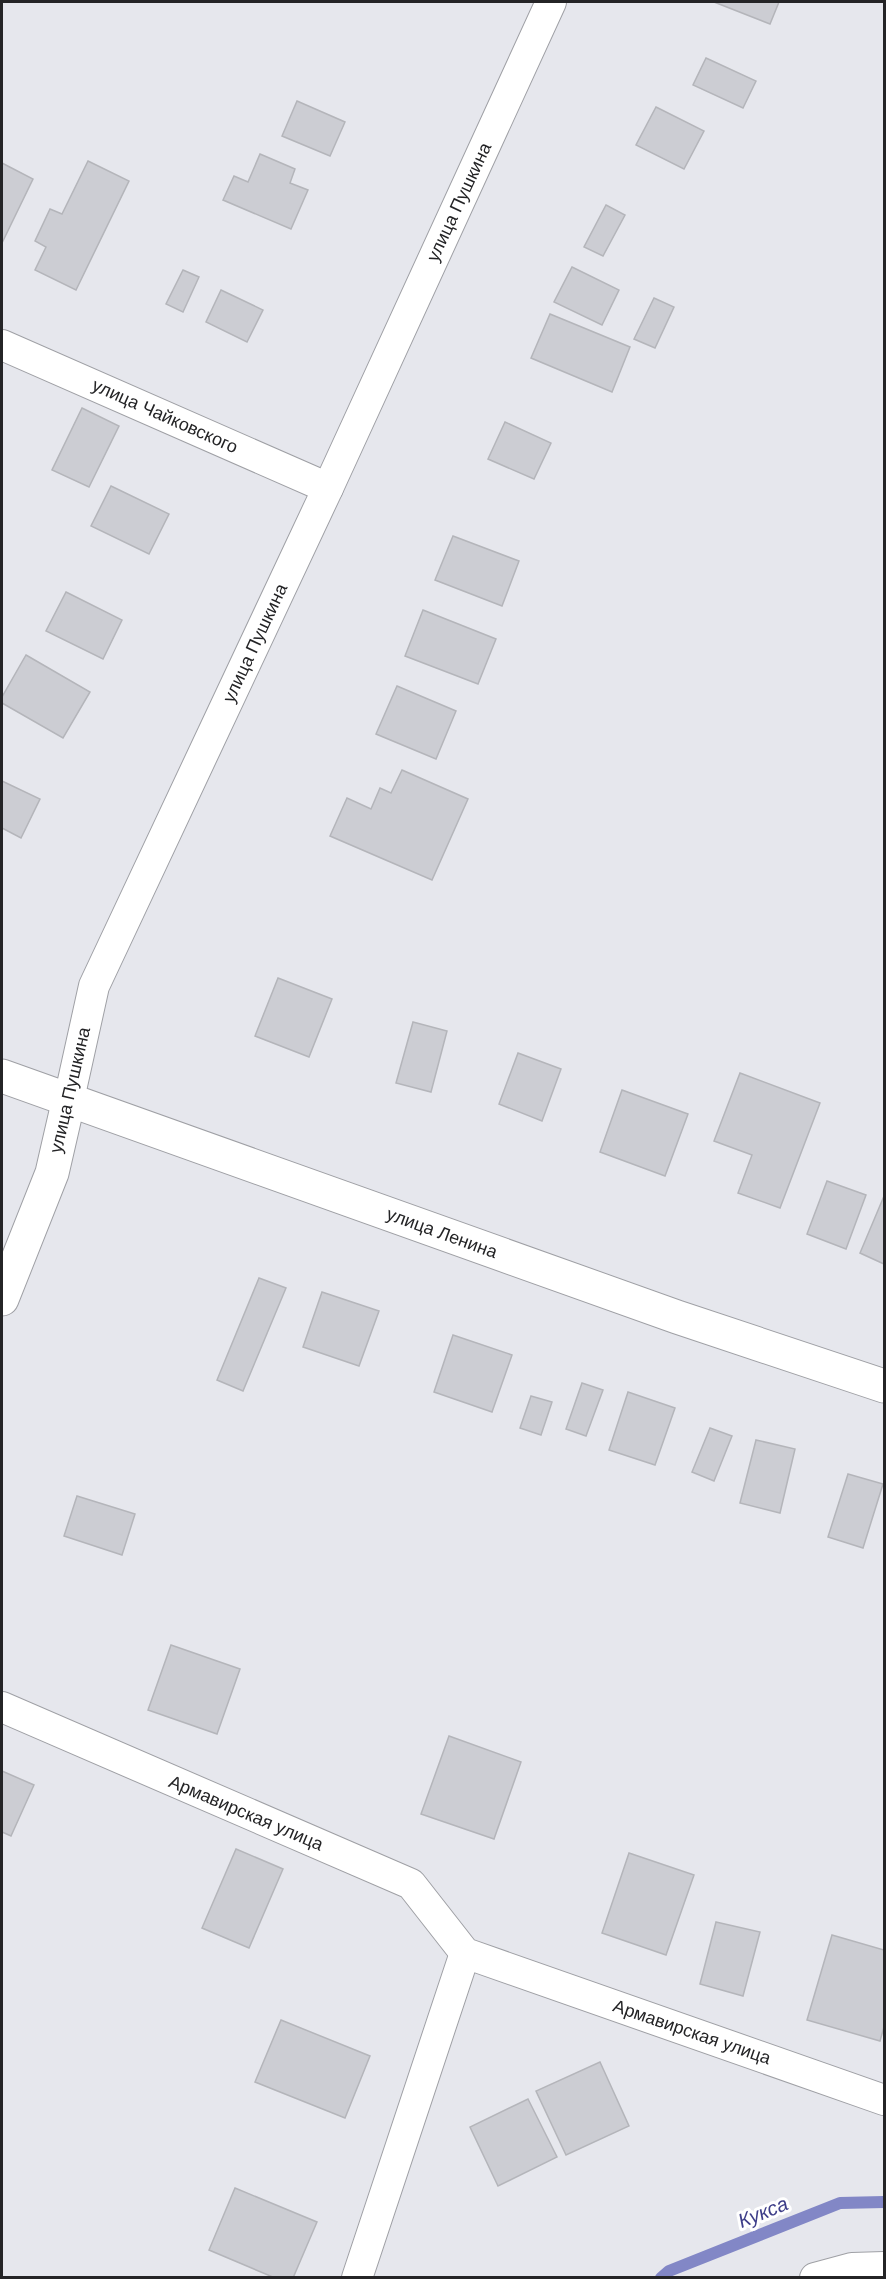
<svg xmlns="http://www.w3.org/2000/svg" width="886" height="2279" font-family="Arial,sans-serif">
<style>
.lines{fill:none;stroke-linecap:round;stroke-linejoin:round}
.stream{stroke:#8287c6;stroke-width:12}
.building{fill:#cccdd3;stroke:#b4b5ba;stroke-width:1.5}
.street-casing{stroke:#9fa0a5;stroke-width:32}
.secondary-casing{stroke:#9fa0a5;stroke-width:35}
.street{stroke:#fff;stroke-width:30}
.secondary{stroke:#fff;stroke-width:33}
.labels{text-anchor:middle;dominant-baseline:central;stroke-width:6;stroke-linejoin:round;paint-order:stroke}
.street-label{font-size:18px;fill:#242426;stroke:#fff}
.water-label{font-size:20px;font-style:italic;fill:#3e3e89;stroke:#fff}
</style>
<rect width="100%" height="100%" fill="#e6e7ed"/>
<g class="lines">
<path class="stream" d="M 661,2278 L 669,2271 L 840,2203 L 884,2202"/>
</g>
<g class="building">
<path d="M 714,2 L 779,2 L 770,24 Z"/>
<path d="M 706,58 L 756,81 L 743,108 L 693,85 Z"/>
<path d="M 297,101 L 345,122 L 330,156 L 282,136 Z"/>
<path d="M 656,107 L 704,131 L 684,169 L 636,145 Z"/>
<path d="M 260,154 L 295,169 L 290,183 L 308,190 L 291,229 L 223,200 L 234,176 L 248,182 Z"/>
<path d="M 88,161 L 129,181 L 76,290 L 35,270 L 46,247 L 35,241 L 50,209 L 62,214 Z"/>
<path d="M 2,163 L 33,179 L 2,243 Z"/>
<path d="M 606,205 L 625,215 L 603,256 L 584,247 Z"/>
<path d="M 572,267 L 619,290 L 602,325 L 554,302 Z"/>
<path d="M 183,270 L 199,277 L 183,312 L 166,304 Z"/>
<path d="M 221,290 L 263,310 L 247,342 L 206,322 Z"/>
<path d="M 654,298 L 674,307 L 655,348 L 634,339 Z"/>
<path d="M 550,314 L 630,347 L 612,392 L 531,358 Z"/>
<path d="M 82,408 L 119,426 L 89,487 L 52,470 Z"/>
<path d="M 505,422 L 551,443 L 534,479 L 488,459 Z"/>
<path d="M 111,486 L 169,514 L 149,554 L 91,526 Z"/>
<path d="M 453,536 L 519,561 L 502,606 L 435,580 Z"/>
<path d="M 66,592 L 122,620 L 103,659 L 46,631 Z"/>
<path d="M 423,610 L 496,639 L 478,684 L 405,656 Z"/>
<path d="M 26,655 L 90,692 L 63,738 L 2,703 L 2,697 Z"/>
<path d="M 397,686 L 456,711 L 436,759 L 376,734 Z"/>
<path d="M 402,770 L 468,799 L 432,880 L 330,836 L 347,798 L 371,809 L 380,788 L 391,793 Z"/>
<path d="M 2,781 L 40,799 L 21,838 L 2,828 Z"/>
<path d="M 278,978 L 332,999 L 309,1057 L 255,1036 Z"/>
<path d="M 413,1022 L 447,1031 L 431,1092 L 396,1083 Z"/>
<path d="M 518,1053 L 561,1069 L 542,1121 L 499,1104 Z"/>
<path d="M 740,1073 L 820,1103 L 780,1208 L 738,1193 L 752,1155 L 714,1141 Z"/>
<path d="M 622,1090 L 688,1114 L 665,1176 L 600,1152 Z"/>
<path d="M 827,1181 L 866,1195 L 846,1249 L 807,1234 Z"/>
<path d="M 884,1196 L 884,1264 L 860,1253 Z"/>
<path d="M 259,1278 L 286,1288 L 243,1391 L 217,1380 Z"/>
<path d="M 322,1292 L 379,1311 L 359,1366 L 303,1347 Z"/>
<path d="M 453,1335 L 512,1355 L 492,1412 L 434,1392 Z"/>
<path d="M 582,1383 L 603,1390 L 586,1436 L 566,1429 Z"/>
<path d="M 628,1392 L 675,1408 L 655,1465 L 609,1450 Z"/>
<path d="M 531,1396 L 552,1402 L 541,1435 L 520,1428 Z"/>
<path d="M 710,1428 L 732,1436 L 714,1481 L 692,1472 Z"/>
<path d="M 756,1440 L 795,1449 L 780,1513 L 740,1503 Z"/>
<path d="M 848,1474 L 883,1484 L 863,1548 L 828,1537 Z"/>
<path d="M 77,1496 L 135,1514 L 122,1555 L 64,1536 Z"/>
<path d="M 171,1645 L 240,1669 L 217,1734 L 148,1710 Z"/>
<path d="M 449,1736 L 521,1762 L 494,1839 L 421,1814 Z"/>
<path d="M 2,1771 L 34,1785 L 11,1836 L 2,1832 Z"/>
<path d="M 236,1849 L 283,1869 L 249,1948 L 202,1928 Z"/>
<path d="M 629,1853 L 694,1875 L 666,1955 L 602,1933 Z"/>
<path d="M 716,1922 L 760,1932 L 743,1996 L 700,1984 Z"/>
<path d="M 832,1935 L 884,1950 L 884,2027 L 880,2041 L 807,2020 Z"/>
<path d="M 281,2020 L 370,2056 L 345,2118 L 255,2082 Z"/>
<path d="M 600,2062 L 629,2126 L 566,2155 L 536,2091 Z"/>
<path d="M 528,2099 L 557,2157 L 498,2186 L 470,2127 Z"/>
<path d="M 235,2188 L 317,2222 L 293,2278 L 275,2278 L 209,2250 Z"/>
</g>
<g class="lines">
<defs>
<g id="street">
<path d="M 2,345 L 328,488"/>
<path d="M 69,1099 L 94,986 L 328,488 L 551,2"/>
<path d="M 2,1707 L 411,1884 L 465,1953 L 884,2100"/>
<path d="M 357,2278 L 465,1953"/>
<path d="M 815,2278 L 852,2268 L 884,2267"/>
</g>
<g id="secondary">
<path d="M 2,1076 L 677,1317 L 884,1386"/>
<path d="M 2,1299 L 52,1173 L 69,1099"/>
</g>
</defs>
<use href="#street" class="street-casing"/>
<use href="#secondary" class="secondary-casing"/>
<use href="#street" class="street"/>
<use href="#secondary" class="secondary"/>
</g>
<g class="labels">
<g class="street-label">
<text transform="translate(459 202) rotate(-65)">улица Пушкина</text>
<text transform="translate(165 416) rotate(24)">улица Чайковского</text>
<text transform="translate(255 643) rotate(-65)">улица Пушкина</text>
<text transform="translate(70 1090) rotate(-77)">улица Пушкина</text>
<text transform="translate(442 1233) rotate(20)">улица Ленина</text>
<text transform="translate(246 1813) rotate(23)">Армавирская улица</text>
<text transform="translate(692 2032) rotate(19)">Армавирская улица</text>
</g>
<g class="water-label">
<text transform="translate(763 2212) rotate(-22)">Кукса</text>
</g>
</g>
<rect width="886" height="2279" fill="none" stroke="#242426" stroke-width="6"/>
</svg>
